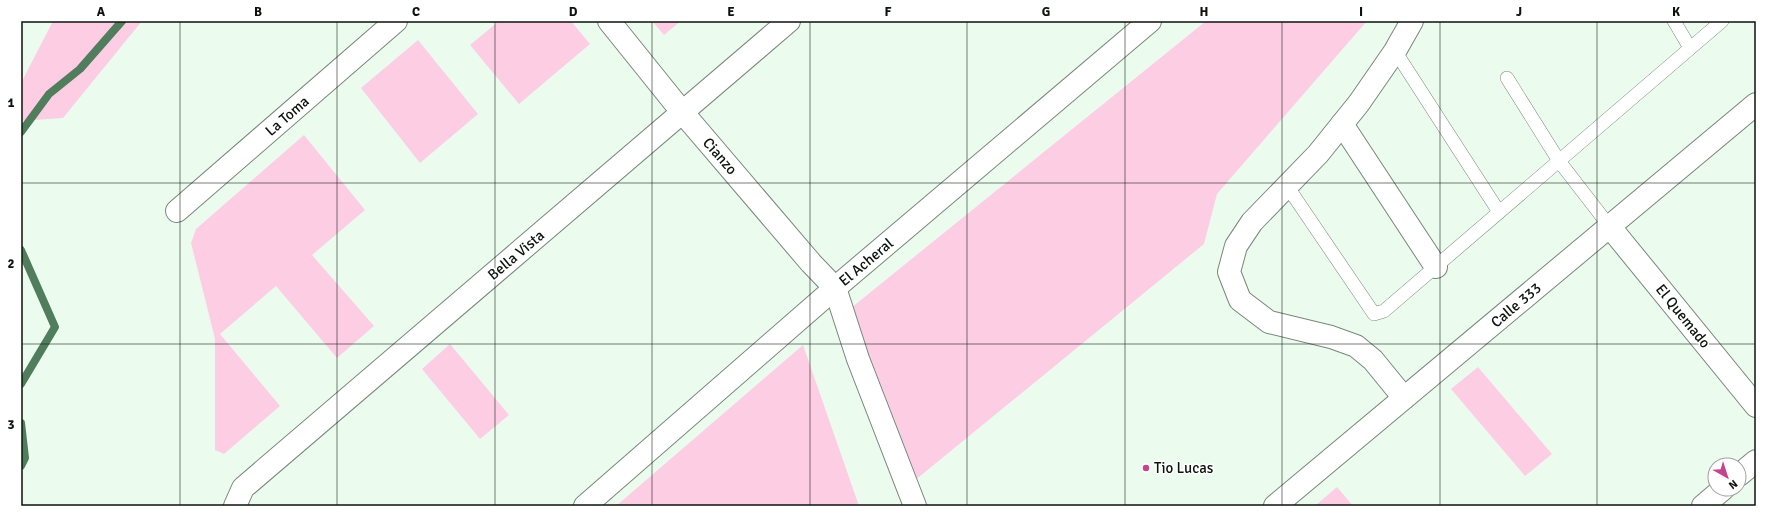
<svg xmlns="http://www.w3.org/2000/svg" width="1777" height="527" font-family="Signika,sans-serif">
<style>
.green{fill:#fdcde4}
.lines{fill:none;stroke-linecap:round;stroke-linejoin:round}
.stream{stroke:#507e5c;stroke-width:8}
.service-casing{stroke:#78877b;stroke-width:14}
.minor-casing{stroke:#78877b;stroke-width:24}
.service{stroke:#fff;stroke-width:13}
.minor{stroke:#fff;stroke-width:22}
.grid{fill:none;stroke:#0c120d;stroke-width:1;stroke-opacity:0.55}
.poi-dot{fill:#c5448e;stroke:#fff;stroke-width:1.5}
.labels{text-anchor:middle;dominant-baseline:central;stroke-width:3;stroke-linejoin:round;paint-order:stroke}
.street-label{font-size:15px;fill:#0c120d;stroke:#fff}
.poi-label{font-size:15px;fill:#0c120d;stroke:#fff;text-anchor:start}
.neatline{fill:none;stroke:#0c120d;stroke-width:1.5}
.grid-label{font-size:13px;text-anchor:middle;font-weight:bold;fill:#0c120d}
</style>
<rect width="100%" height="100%" fill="#ebfcef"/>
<g class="green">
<path d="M 53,21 L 142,21 L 63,118 L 21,121 L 21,83 Z"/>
<path d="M 499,21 L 571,21 L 590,44 L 519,104 L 470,45 Z"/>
<path d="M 652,21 L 681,21 L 664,35 Z"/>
<path d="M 1206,21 L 1367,21 L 1217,194 L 1204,244 L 908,486 L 846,312 Z"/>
<path d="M 418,40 L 478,114 L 420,163 L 361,88 Z"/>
<path d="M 304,135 L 365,210 L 312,255 L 374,326 L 337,358 L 276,286 L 220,334 L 280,406 L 224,454 L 215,450 L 215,339 L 191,243 L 196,229 Z"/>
<path d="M 450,344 L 509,415 L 480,439 L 422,369 Z"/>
<path d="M 803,345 L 859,506 L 616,506 Z"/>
<path d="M 1478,367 L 1552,454 L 1525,476 L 1451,389 Z"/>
<path d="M 1337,487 L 1353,506 L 1315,506 Z"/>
</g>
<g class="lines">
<g class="stream">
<path d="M 21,132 L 49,94 L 80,69 L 122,21"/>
<path d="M 21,250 L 55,327 L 21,384"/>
<path d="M 21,423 L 25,458 L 21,466"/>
</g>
<defs>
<g id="service">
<path d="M 1674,21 L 1690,48"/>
<path d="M 1395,51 L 1499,212"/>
<path d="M 1507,78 L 1559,161 L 1610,227"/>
<path d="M 1287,186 L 1374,314 L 1384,311 L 1722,21"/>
</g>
<g id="minor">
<path d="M 609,21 L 683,113 L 811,263 L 835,288 L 858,359 L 915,506"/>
<path d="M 1342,124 L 1436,267"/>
<path d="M 177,211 L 396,21"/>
<path d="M 1610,227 L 1756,406"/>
<path d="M 1404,398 L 1373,360 L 1356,346 L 1331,337 L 1269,322 L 1240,300 L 1229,272 L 1236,246 L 1252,222 L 1318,154 L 1359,103 L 1395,51 L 1412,21"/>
<path d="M 1739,475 L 1756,461"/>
<path d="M 235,506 L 243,488 L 789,21"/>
<path d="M 585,506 L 835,288 L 1150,21"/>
<path d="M 1275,506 L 1756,104"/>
<path d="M 1703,506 L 1723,489"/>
</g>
</defs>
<use href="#service" class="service-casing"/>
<use href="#minor" class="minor-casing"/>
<use href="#service" class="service"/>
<use href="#minor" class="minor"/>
</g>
<path class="grid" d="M 180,21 L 180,506M 337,21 L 337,506M 495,21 L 495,506M 652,21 L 652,506M 810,21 L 810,506M 967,21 L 967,506M 1125,21 L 1125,506M 1282,21 L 1282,506M 1440,21 L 1440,506M 1597,21 L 1597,506M 21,183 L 1756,183M 21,344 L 1756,344"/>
<circle class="poi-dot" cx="1146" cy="468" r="4"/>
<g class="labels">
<g class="street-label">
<text transform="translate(287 116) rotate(-41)">La Toma</text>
<text transform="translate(720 156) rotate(49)">Cianzo</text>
<text transform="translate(516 255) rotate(-40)">Bella Vista</text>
<text transform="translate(866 262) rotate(-40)">El Acheral</text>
<text transform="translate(1516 305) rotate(-40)">Calle 333</text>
<text transform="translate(1683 316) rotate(51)">El Quemado</text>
</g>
<g class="poi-label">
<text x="1154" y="468">Tio Lucas</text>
</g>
</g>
<rect width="1777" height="527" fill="none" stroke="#ffffff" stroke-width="44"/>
<g transform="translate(1727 477) rotate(141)"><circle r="19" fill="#ffffff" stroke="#9ea09e"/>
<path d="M0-3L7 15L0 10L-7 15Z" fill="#c5448e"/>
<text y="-6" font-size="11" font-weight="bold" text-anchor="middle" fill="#0c120d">N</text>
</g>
<rect x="22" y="22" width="1733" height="483" class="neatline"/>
<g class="grid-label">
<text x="101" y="16">A</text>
<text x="258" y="16">B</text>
<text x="416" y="16">C</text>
<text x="573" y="16">D</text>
<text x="731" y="16">E</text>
<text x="888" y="16">F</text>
<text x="1046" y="16">G</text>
<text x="1204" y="16">H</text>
<text x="1361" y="16">I</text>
<text x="1519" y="16">J</text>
<text x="1676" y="16">K</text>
<text x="11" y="107">1</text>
<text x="11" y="268">2</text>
<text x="11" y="429">3</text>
</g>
</svg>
